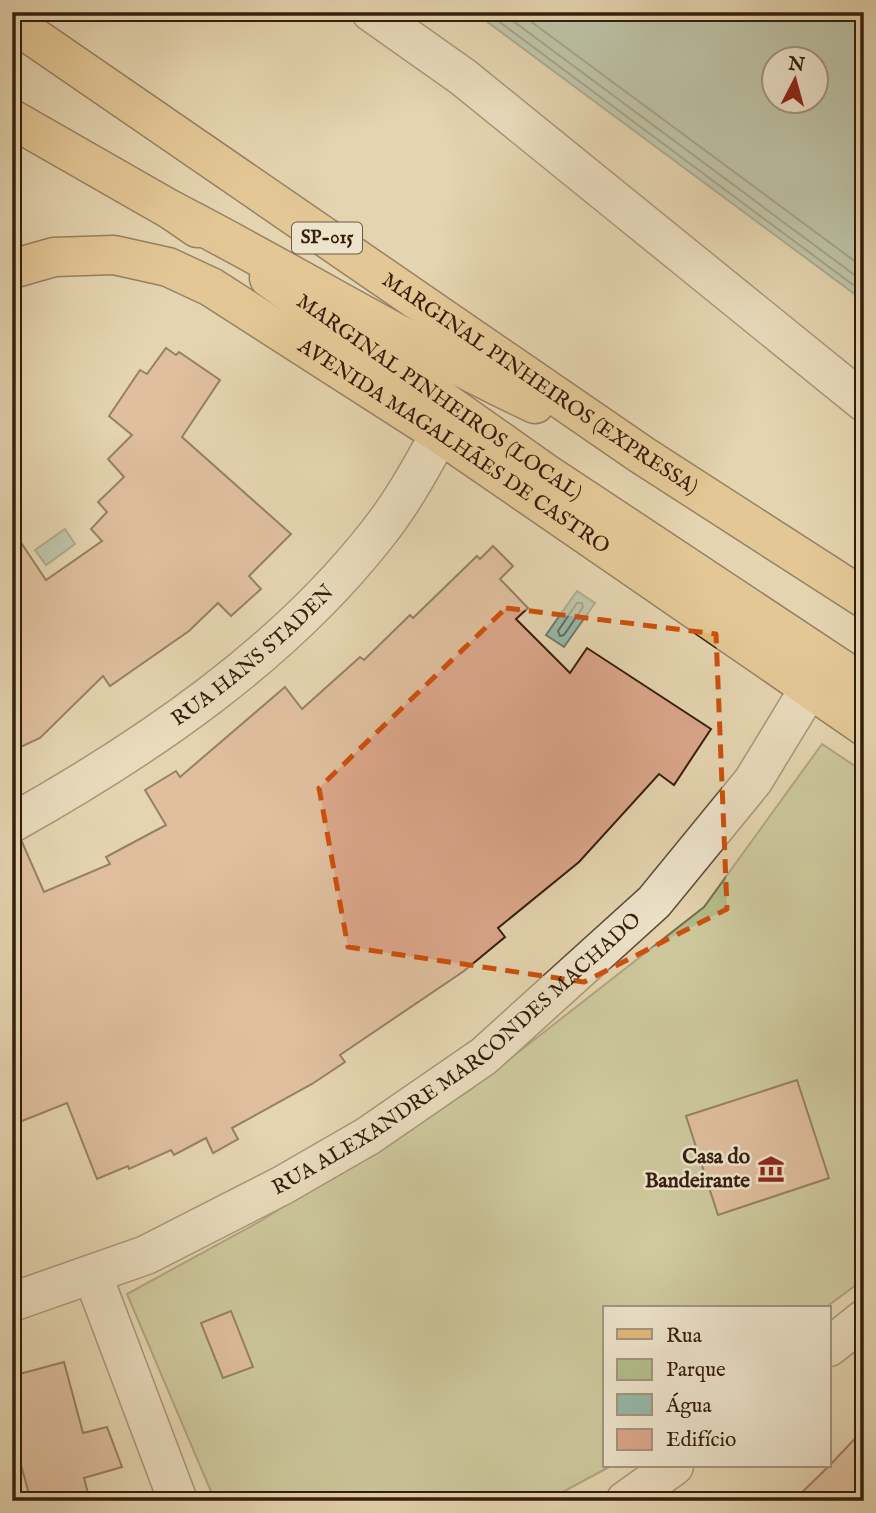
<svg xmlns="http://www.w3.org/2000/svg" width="876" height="1513" font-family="'IM FELL English',serif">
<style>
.green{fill:#b3bd8b;stroke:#746e4c;stroke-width:2}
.water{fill:#95b8a9;stroke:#6f7a6a;stroke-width:2;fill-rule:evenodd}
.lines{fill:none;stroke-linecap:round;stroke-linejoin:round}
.shore{stroke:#666b5a;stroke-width:2}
.building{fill:#daa68a;stroke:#361e0c;stroke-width:2}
.minor-casing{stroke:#624c35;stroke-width:41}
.major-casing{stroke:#361e0c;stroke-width:41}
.highway-casing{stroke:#361e0c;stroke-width:41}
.minor{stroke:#ede3cb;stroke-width:38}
.major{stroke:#e2ba78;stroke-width:38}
.highway{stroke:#e2ba78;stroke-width:38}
.marked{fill:none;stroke:#cd500c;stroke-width:5;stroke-dasharray:14 9;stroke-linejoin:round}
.labels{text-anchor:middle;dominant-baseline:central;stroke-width:5;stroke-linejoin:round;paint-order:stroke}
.shield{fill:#ede3cb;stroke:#6d5945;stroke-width:2}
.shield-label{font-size:19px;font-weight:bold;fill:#361e0c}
.street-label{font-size:21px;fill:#361e0c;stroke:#ede3cb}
.poi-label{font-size:21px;font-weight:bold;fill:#361e0c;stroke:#ede3cb;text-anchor:end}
</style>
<rect width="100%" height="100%" fill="#e4d4af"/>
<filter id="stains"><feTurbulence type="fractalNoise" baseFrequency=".00286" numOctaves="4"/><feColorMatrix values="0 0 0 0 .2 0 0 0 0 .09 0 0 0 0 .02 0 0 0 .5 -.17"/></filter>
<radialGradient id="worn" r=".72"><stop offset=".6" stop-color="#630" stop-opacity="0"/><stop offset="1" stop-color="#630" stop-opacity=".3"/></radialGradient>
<path class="green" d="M 822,744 L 864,772 L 864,1279 L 825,1308 L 605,1308 L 605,1466 L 611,1466 L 546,1501 L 215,1501 L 127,1294 L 259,1222 L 470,1090 L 704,907 Z"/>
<g class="water">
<path d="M 474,12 L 864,12 L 864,301 ZM 774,60 L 816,60 L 816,102 L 774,102 Z"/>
<path d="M 65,529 L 75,544 L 46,565 L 35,550 Z"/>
<path d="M 577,591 L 595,603 L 564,647 L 546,635 Z"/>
</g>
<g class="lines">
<g class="shore">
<path d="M 486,12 L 864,293"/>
<path d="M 501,12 L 864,282"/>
<path d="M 518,12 L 864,268"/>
<path d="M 577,603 L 582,603 L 583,607 L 564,635 L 560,636 L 558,631 Z"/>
</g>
</g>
<g class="building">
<path d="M 166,348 L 176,355 L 179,352 L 220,380 L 182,437 L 291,534 L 249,576 L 261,589 L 231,616 L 218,603 L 189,631 L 110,686 L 103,676 L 40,738 L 12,751 L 12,529 L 46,580 L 102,541 L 91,529 L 107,512 L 98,502 L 124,477 L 108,459 L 132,435 L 109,416 L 140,370 L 147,374 Z"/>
<path d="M 493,546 L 513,566 L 500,579 L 528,608 L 516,619 L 570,673 L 587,648 L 711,729 L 674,785 L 659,774 L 579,862 L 498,928 L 505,937 L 464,971 L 340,1055 L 345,1062 L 312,1084 L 232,1128 L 238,1139 L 213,1153 L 206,1138 L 174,1155 L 171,1150 L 129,1169 L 128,1166 L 97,1179 L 67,1103 L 12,1125 L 12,845 L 22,842 L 44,892 L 110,864 L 106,857 L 166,825 L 145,790 L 176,771 L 180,777 L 285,687 L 302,709 L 360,657 L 364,660 L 410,615 L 413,618 L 477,556 L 480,559 Z"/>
<path d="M 797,1080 L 829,1178 L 718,1215 L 686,1116 Z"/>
<path d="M 231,1311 L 253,1367 L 223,1378 L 201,1323 Z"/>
<path d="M 64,1362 L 83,1433 L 107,1427 L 122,1467 L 84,1478 L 90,1501 L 31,1501 L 12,1433 L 12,1376 Z"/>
<path d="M 864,1429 L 864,1501 L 793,1501 L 829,1466 Z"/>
</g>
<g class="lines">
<defs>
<g id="minor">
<path d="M 371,12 L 463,77 L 864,402"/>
<path id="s1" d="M 12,823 C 146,748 283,655 378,533 C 402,503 421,468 440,434"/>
<path d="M 93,1276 L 178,1501"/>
<path id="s2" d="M 12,1302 L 146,1255 L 283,1185 L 368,1136 L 484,1056 L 654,902 L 753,781 L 809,689"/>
<path d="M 829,1347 L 864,1319"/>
<path d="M 625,1501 L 674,1466"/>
</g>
<g id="major">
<path d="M 12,119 L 171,210 L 197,228"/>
<path id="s3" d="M 12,269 L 54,257 L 114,255 L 168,267 L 211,287 L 440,434 L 864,726"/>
<path id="s4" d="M 269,278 L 544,472 L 864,684"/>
</g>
<g id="highway">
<path id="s5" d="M 12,22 L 642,455 L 864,598"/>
<path d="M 171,210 C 294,273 411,346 535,404"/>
</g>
</defs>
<use href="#minor" class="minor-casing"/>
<use href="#major" class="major-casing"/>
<use href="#highway" class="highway-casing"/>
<use href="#minor" class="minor"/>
<use href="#major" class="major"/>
<use href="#highway" class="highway"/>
</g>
<path d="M0 0H876V1513H0ZM 506,608 L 716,634 L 727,909 L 584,982 L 348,947 L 319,788 Z" fill="#e4d4af" fill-opacity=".55" fill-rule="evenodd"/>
<path class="marked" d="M 506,608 L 716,634 L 727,909 L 584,982 L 348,947 L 319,788 Z"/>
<defs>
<symbol id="museum-bare" viewBox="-9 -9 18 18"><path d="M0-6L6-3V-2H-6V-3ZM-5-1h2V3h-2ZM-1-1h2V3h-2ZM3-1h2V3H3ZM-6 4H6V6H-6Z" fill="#8f2418" stroke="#ede3cb" stroke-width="2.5" paint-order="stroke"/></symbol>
</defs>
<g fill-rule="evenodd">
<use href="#museum-bare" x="752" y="1150" width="38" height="38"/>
</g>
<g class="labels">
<rect class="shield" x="292" y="222.5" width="70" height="31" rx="5"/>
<g class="shield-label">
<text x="327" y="238">SP-015</text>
</g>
<g class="street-label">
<text stroke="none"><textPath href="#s5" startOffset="640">MARGINAL PINHEIROS (EXPRESSA)</textPath></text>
<text stroke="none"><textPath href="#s4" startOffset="208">MARGINAL PINHEIROS (LOCAL)</textPath></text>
<text stroke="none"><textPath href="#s3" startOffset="497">AVENIDA MAGALHÃES DE CASTRO</textPath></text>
<text stroke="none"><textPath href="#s1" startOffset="294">RUA HANS STADEN</textPath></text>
<text stroke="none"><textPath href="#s2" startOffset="514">RUA ALEXANDRE MARCONDES MACHADO</textPath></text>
</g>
<g class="poi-label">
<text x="750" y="1157">Casa do<tspan x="750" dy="24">Bandeirante</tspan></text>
</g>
</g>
<rect width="876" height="1513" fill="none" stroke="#e4d4af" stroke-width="42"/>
<rect x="14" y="14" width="848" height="1485" fill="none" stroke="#361e0c" stroke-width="3.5"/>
<rect x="21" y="21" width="834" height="1471" fill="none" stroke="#361e0c" stroke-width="2"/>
<rect x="603" y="1306" width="228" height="161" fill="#ede3cb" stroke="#a4947f" stroke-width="2"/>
<rect x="617" y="1329" width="35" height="10" fill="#e2ba78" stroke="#a4947f" stroke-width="2"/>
<text x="666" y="1342" font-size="21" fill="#361e0c">Rua</text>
<rect x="617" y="1359" width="35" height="21" fill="#b3bd8b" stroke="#a4947f" stroke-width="2"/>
<text x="666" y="1376" font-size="21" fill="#361e0c">Parque</text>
<rect x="617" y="1394" width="35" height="21" fill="#95b8a9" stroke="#a4947f" stroke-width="2"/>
<text x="666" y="1412" font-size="21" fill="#361e0c">Água</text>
<rect x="617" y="1429" width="35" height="21" fill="#daa68a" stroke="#a4947f" stroke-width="2"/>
<text x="666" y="1446" font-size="21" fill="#361e0c">Edifício</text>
<g transform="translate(795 80) rotate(6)"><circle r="33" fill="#ede3cb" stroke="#a4947f" stroke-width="2"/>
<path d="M0-5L12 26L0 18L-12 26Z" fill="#8f2418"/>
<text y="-10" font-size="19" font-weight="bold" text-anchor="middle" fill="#361e0c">N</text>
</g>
<rect width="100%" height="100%" filter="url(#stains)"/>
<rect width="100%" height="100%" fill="url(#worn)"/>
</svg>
